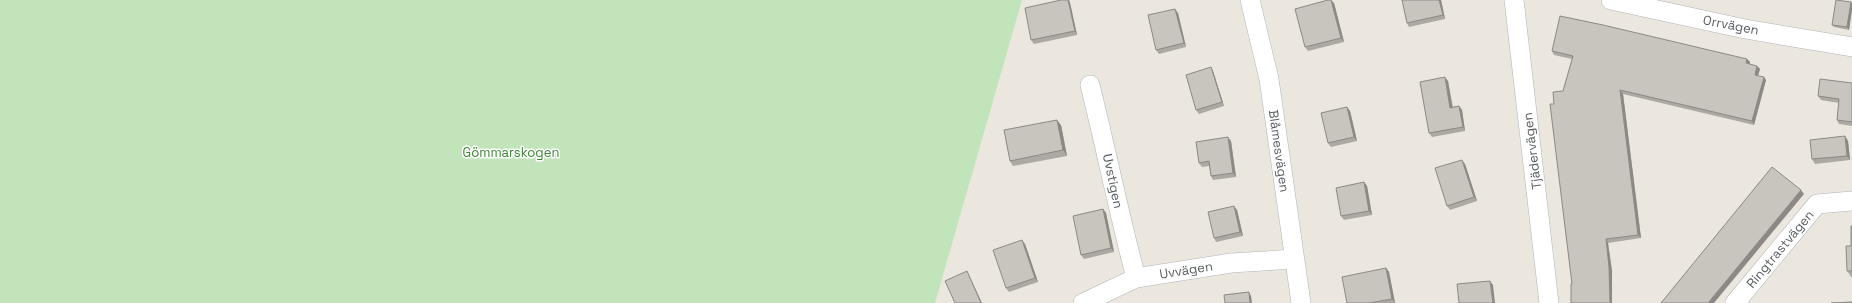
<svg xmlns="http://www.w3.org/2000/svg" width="1852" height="303" font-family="'Space Grotesk',sans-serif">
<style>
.green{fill:#c1e4ba}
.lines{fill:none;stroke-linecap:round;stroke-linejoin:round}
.minor-casing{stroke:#b0b4b7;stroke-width:20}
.minor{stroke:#fff;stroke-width:19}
.wall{fill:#aca9a3}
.shaded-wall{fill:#8c8985}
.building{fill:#c8c4be;stroke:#8c8985}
.labels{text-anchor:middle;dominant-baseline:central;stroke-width:3;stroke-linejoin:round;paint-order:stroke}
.street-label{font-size:13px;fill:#585d60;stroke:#fff}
.park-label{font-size:13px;fill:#3d8433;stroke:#fff}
</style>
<rect width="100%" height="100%" fill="#ebe7df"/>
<path class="green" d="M 0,0 L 1022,0 L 935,303 L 0,303 Z"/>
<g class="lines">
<defs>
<g id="minor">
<path d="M 1250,0 L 1269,79 L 1301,303"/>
<path d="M 1514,0 L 1549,303"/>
<path d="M 1611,0 L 1745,29 L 1852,47"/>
<path d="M 1090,85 C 1106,149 1119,214 1136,278"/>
<path d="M 1083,303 L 1136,278 L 1231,263 L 1294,259"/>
<path d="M 1735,303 L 1817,204 L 1852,201"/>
</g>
</defs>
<use href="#minor" class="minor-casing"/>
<use href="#minor" class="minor"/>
</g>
<g class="wall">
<path d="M 1061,0 L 1069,0 L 1070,3 L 1077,35 L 1034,44 L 1031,40 Z"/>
<path d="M 1402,0 L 1441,0 L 1445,19 L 1409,27 L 1407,23 Z"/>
<path d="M 1334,3 L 1344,42 L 1308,51 L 1305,47 Z"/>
<path d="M 1852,3 L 1852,9 L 1849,30 L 1834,27 L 1832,25 Z"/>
<path d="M 1178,13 L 1186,47 L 1159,54 L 1156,50 Z"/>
<path d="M 1552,51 L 1747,59 L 1750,62 L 1749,64 L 1757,66 L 1760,69 L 1758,76 L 1766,80 L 1754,125 L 1623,94 L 1641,238 L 1608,243 L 1612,271 L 1572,284 L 1563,91 L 1572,59 L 1554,55 Z"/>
<path d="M 1211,67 L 1213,71 L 1224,106 L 1199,114 L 1196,110 Z"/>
<path d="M 1448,81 L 1453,107 L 1459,106 L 1462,110 L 1465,131 L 1432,137 L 1429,133 Z"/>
<path d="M 1852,83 L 1852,126 L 1839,124 L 1837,120 L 1839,103 L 1821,100 L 1818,96 Z"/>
<path d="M 1347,107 L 1350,111 L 1357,141 L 1331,147 L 1328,143 Z"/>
<path d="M 1061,125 L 1067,156 L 1013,166 L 1010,161 Z"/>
<path d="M 1845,136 L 1848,141 L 1850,160 L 1815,164 L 1812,159 Z"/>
<path d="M 1231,141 L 1236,177 L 1213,180 L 1211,176 L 1209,166 L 1202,167 L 1199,163 Z"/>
<path d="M 1465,164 L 1477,201 L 1450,210 L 1447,206 Z"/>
<path d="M 1364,182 L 1367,186 L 1372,215 L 1344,220 L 1341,216 Z"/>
<path d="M 1103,209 L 1106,213 L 1114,252 L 1084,259 L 1081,255 Z"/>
<path d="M 1237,210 L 1243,236 L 1216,242 L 1214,238 Z"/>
<path d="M 1852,226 L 1852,278 L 1847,271 L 1851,246 Z"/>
<path d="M 1025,244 L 1038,282 L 1009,292 L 1006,288 Z"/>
<path d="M 1386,268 L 1389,272 L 1395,303 L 1347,303 Z"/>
</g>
<g class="shaded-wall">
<path d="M 1068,0 L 1069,0 L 1070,3 L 1077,35 L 1075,31 Z"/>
<path d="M 1331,0 L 1334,3 L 1344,42 L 1341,38 Z"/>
<path d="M 1439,0 L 1441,0 L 1445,19 L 1443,15 Z"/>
<path d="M 1851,2 L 1852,3 L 1852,9 L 1849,30 L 1847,27 Z"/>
<path d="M 1175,9 L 1178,13 L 1186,47 L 1184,43 Z"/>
<path d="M 1747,59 L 1750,62 L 1749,67 L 1746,63 Z"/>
<path d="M 1757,66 L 1760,69 L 1757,78 L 1755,75 Z"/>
<path d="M 1211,67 L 1213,71 L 1224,106 L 1222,102 Z"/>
<path d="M 1445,77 L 1448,81 L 1453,112 L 1450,108 Z"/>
<path d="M 1764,77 L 1766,80 L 1754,125 L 1752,121 Z"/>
<path d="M 1620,90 L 1623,94 L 1641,238 L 1638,235 Z"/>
<path d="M 1459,106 L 1462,110 L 1465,131 L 1463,127 Z"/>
<path d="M 1347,107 L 1350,111 L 1357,141 L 1354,137 Z"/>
<path d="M 1057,120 L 1061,125 L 1067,156 L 1063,150 Z"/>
<path d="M 1845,136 L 1848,141 L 1850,160 L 1847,156 Z"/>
<path d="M 1228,137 L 1231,141 L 1236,177 L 1233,173 Z"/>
<path d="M 1462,160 L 1465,164 L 1477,201 L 1474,197 Z"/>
<path d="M 1364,182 L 1367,186 L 1372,215 L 1369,211 Z"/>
<path d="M 1801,190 L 1804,194 L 1714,303 L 1708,303 Z"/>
<path d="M 1234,206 L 1237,210 L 1243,236 L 1240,232 Z"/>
<path d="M 1103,209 L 1106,213 L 1114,252 L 1111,248 Z"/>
<path d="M 1606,239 L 1608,243 L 1612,271 L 1612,303 L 1610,303 Z"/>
<path d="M 1022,240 L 1025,244 L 1038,282 L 1035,278 Z"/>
<path d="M 1386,268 L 1389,272 L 1395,303 L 1392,299 Z"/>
<path d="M 967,271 L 969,275 L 982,303 L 981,303 Z"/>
<path d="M 1490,281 L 1493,285 L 1495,303 L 1493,303 Z"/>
<path d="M 1249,292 L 1251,296 L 1252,303 L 1250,303 Z"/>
</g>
<g class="building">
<path d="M 1061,0 L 1068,0 L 1075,31 L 1031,40 L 1025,8 Z"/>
<path d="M 1328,0 L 1331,0 L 1341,38 L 1305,47 L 1295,9 Z"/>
<path d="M 1402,0 L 1439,0 L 1443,15 L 1407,23 Z"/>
<path d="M 1836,0 L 1851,2 L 1847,27 L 1832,25 Z"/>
<path d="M 1175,9 L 1184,43 L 1156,50 L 1148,15 Z"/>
<path d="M 1560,16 L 1603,25 L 1747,59 L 1746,63 L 1757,66 L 1755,75 L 1764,77 L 1752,121 L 1620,90 L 1638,235 L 1606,239 L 1609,267 L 1610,303 L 1571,303 L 1571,284 L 1572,284 L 1550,104 L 1554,104 L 1553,92 L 1563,91 L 1573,56 L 1552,51 Z"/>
<path d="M 1211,67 L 1222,102 L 1196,110 L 1186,75 Z"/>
<path d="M 1445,77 L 1450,108 L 1459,106 L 1463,127 L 1429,133 L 1420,82 Z"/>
<path d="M 1820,79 L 1852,83 L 1852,122 L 1837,120 L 1839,99 L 1818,96 Z"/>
<path d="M 1347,107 L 1354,137 L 1328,143 L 1321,113 Z"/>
<path d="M 1057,120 L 1063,150 L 1010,161 L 1004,130 Z"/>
<path d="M 1845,136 L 1847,156 L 1812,159 L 1810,140 Z"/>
<path d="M 1228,137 L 1233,173 L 1211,176 L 1209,161 L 1199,163 L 1196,142 Z"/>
<path d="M 1462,160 L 1474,197 L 1447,206 L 1435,168 Z"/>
<path d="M 1772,167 L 1801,190 L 1708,303 L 1661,303 Z"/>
<path d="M 1364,182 L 1369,211 L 1341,216 L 1336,188 Z"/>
<path d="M 1234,206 L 1240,232 L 1214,238 L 1208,212 Z"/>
<path d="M 1103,209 L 1111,248 L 1081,255 L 1073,216 Z"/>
<path d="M 1851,226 L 1852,226 L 1852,271 L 1847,271 L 1846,246 L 1851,246 Z"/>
<path d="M 1022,240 L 1035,278 L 1006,288 L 993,250 Z"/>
<path d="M 1386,268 L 1392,299 L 1369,303 L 1347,303 L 1342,277 Z"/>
<path d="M 967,271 L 981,303 L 955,303 L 945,281 Z"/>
<path d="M 1490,281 L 1493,303 L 1459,303 L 1457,284 Z"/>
<path d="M 1249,292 L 1250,303 L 1225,303 L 1224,295 Z"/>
<path d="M 1852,302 L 1852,303 L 1831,303 Z"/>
</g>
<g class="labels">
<g class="street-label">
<text transform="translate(1731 25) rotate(11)">Orrvägen</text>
<text transform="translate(1279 151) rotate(82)">Blåmesvägen</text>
<text transform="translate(1532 151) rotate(-97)">Tjädervägen</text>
<text transform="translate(1113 181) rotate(78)">Uvstigen</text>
<text transform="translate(1780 249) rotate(-50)">Ringtrastvägen</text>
<text transform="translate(1186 270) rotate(-9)">Uvvägen</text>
</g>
<g class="park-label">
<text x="511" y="152">Gömmarskogen</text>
</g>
</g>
</svg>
